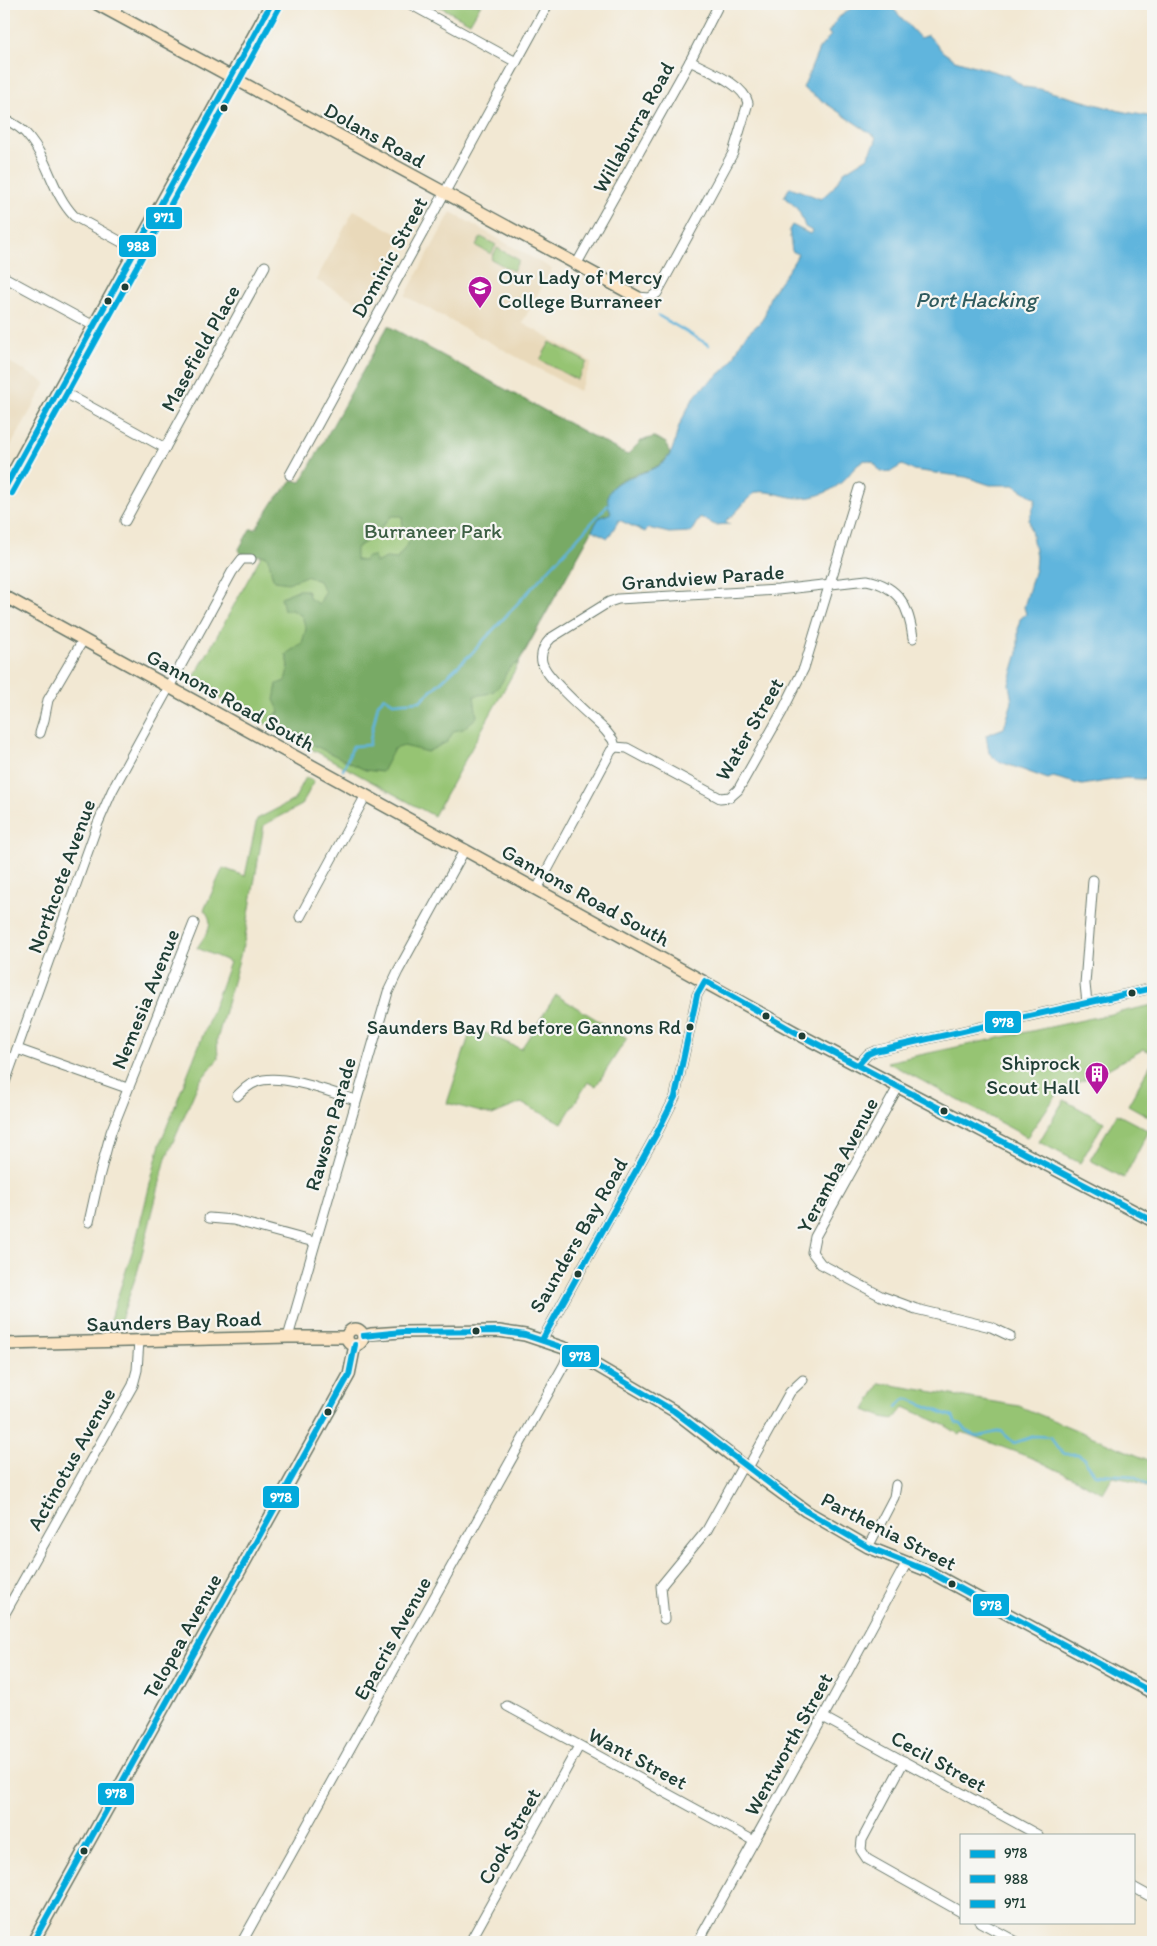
<svg xmlns="http://www.w3.org/2000/svg" width="1157" height="1946" font-family="Itim,sans-serif">
<style>
.built{fill:#e9d9ba}
.green{fill:#96c473;stroke:#5a8054}
.forest{fill:#78aa65;stroke:#4c744c;fill-rule:evenodd}
.water{fill:#61b5dd;stroke:#407988}
.lines{fill:none;stroke-linecap:round;stroke-linejoin:round}
.stream{stroke:#61b5dd;stroke-width:2.5}
.street-casing{stroke:#69796c;stroke-width:11}
.secondary-casing{stroke:#69796c;stroke-width:14}
.street{stroke:#fff;stroke-width:9}
.secondary{stroke:#fce5c4;stroke-width:11}
.bus-1-casing{stroke:#f6f6f2;stroke-width:10}
.bus-2-casing{stroke:#f6f6f2;stroke-width:10}
.bus-3-casing{stroke:#f6f6f2;stroke-width:10}
.bus-1{stroke:#03a9dc;stroke-width:6}
.bus-2{stroke:#03a9dc;stroke-width:6}
.bus-3{stroke:#03a9dc;stroke-width:6}
.bus-dot{fill:#1f3d34;stroke:#f6f6f2;stroke-width:2}
.labels{text-anchor:middle;dominant-baseline:central;stroke-width:4.5;stroke-linejoin:round;paint-order:stroke}
.bus-label{font-size:20px;fill:#1f3d34;stroke:#f6f6f2;text-anchor:end}
.street-label{font-size:21px;fill:#1f3d34;stroke:#f6f6f2}
.poi-label{font-size:21px;fill:#1f3d34;stroke:#f6f6f2;text-anchor:start}
.park-label{font-size:21px;fill:#3d5f44;stroke:#f6f6f2}
.water-label{font-size:22px;font-style:italic;fill:#305b5e;stroke:#f6f6f2}
.line-badge{stroke:#f6f6f2;stroke-width:2}
.badge-label{font-size:14px;text-anchor:middle;font-weight:bold;fill:#fff}
</style>
<rect width="100%" height="100%" fill="#f6f6f2"/>
<filter id="ink" filterUnits="userSpaceOnUse"><feTurbulence type="fractalNoise" baseFrequency=".02" numOctaves="2"/><feDisplacementMap in="SourceGraphic" scale="10" xChannelSelector="R" yChannelSelector="G"/><feConvolveMatrix kernelMatrix="1 2 1 2 8 2 1 2 1" color-interpolation-filters="sRGB"/></filter>
<filter id="wash" filterUnits="userSpaceOnUse"><feTurbulence type="fractalNoise" baseFrequency=".0096" numOctaves="4" result="noise"/><feDisplacementMap in="SourceGraphic" scale="20" xChannelSelector="R" yChannelSelector="G"/><feGaussianBlur stdDeviation="1.12" result="paint"/><feColorMatrix in="noise" values="0 0 0 0 0 0 0 0 0 0 0 0 0 0 0 0 0 1.4 0 .05"/><feComposite in="paint" operator="in"/></filter>
<g filter="url(#wash)">
<rect width="100%" height="100%" fill="#f2e8d3"/>
<g class="built">
<path d="M 354,210 L 403,237 L 364,306 L 316,280 Z"/>
<path d="M 451,212 L 552,269 L 522,323 L 592,362 L 579,391 L 405,296 Z"/>
<path d="M 4,359 L 46,383 L 4,458 Z"/>
</g>
<g class="green">
<path d="M 435,4 L 481,4 L 470,23 Z"/>
<path d="M 481,237 L 496,245 L 491,254 L 476,246 Z"/>
<path d="M 497,248 L 519,260 L 513,271 L 491,259 Z"/>
<path d="M 388,326 L 627,455 L 641,441 L 654,437 L 666,443 L 665,461 L 599,518 L 434,816 L 191,683 Z"/>
<path d="M 550,342 L 587,362 L 577,380 L 540,360 Z"/>
<path d="M 306,777 L 314,781 L 302,805 L 264,825 L 245,938 L 217,1040 L 218,1059 L 199,1082 L 166,1158 L 138,1270 L 118,1328 L 108,1326 L 136,1240 L 160,1144 L 207,1025 L 230,962 L 197,948 C 205,935 217,924 204,910 L 223,868 L 245,876 L 257,819 L 294,800 Z"/>
<path d="M 556,995 L 627,1038 L 596,1086 L 588,1082 L 562,1123 L 521,1103 L 492,1115 L 447,1103 L 472,1027 L 521,1049 Z"/>
<path d="M 1153,1005 L 1153,1054 L 1144,1049 L 1095,1076 L 1061,1089 L 1027,1137 L 887,1062 Z"/>
<path d="M 1151,1064 L 1153,1065 L 1153,1119 L 1128,1105 Z"/>
<path d="M 1064,1100 L 1104,1122 L 1080,1163 L 1039,1142 Z"/>
<path d="M 1117,1114 L 1149,1131 L 1124,1178 L 1090,1160 Z"/>
<path d="M 880,1383 L 1019,1406 L 1153,1462 L 1153,1492 C 1146,1481 1125,1479 1112,1477 L 1103,1493 L 1037,1460 L 962,1432 L 960,1435 L 946,1426 L 904,1407 L 894,1419 L 882,1417 L 865,1410 Z"/>
</g>
<path class="forest" d="M 388,326 L 627,455 L 641,441 L 654,437 L 666,443 L 670,454 C 656,473 641,470 622,479 C 609,486 605,500 611,513 L 599,518 L 518,663 C 503,669 507,679 497,688 C 491,695 482,694 474,696 L 477,717 L 463,729 L 454,731 L 447,742 L 427,752 L 404,746 L 394,749 L 382,772 L 365,770 L 307,742 L 301,734 C 290,736 277,726 270,718 L 280,712 L 274,700 L 277,684 L 285,681 L 289,665 L 286,654 L 302,643 L 306,629 L 302,616 L 292,610 L 284,610 L 281,597 L 298,590 L 307,590 L 310,599 L 319,604 L 325,592 L 319,581 L 306,576 L 288,583 L 275,581 C 269,573 272,564 266,556 L 259,555 L 253,559 L 239,552 L 239,549 L 250,529 L 256,529 L 274,501 L 293,480 L 301,482 ZM 392,516 L 402,516 L 403,528 L 415,533 L 397,559 L 386,558 L 375,563 L 374,556 L 366,557 L 364,561 L 356,560 L 356,548 L 369,540 Z"/>
<path class="water" d="M 857,4 L 889,4 L 920,38 L 928,35 L 943,52 L 955,60 L 1009,76 L 1024,87 L 1040,89 L 1120,111 L 1153,117 L 1153,780 L 1126,778 L 1082,785 L 1053,777 L 1048,779 L 998,761 L 989,753 L 986,735 L 1004,728 L 1012,702 L 1009,684 L 1018,653 L 1018,628 L 1020,619 L 1026,614 L 1024,607 L 1035,569 L 1036,556 L 1029,520 L 1036,499 L 1014,485 L 990,485 L 966,477 L 913,470 L 902,465 L 892,471 L 881,472 L 873,462 L 865,460 C 855,466 853,470 846,478 C 834,491 816,498 800,498 C 786,498 771,490 757,492 C 745,498 739,513 725,521 L 730,524 L 715,525 L 700,517 L 691,532 L 669,533 L 648,528 L 645,532 L 619,520 L 608,538 L 592,530 L 599,518 L 611,513 C 594,474 648,479 665,461 C 674,452 675,438 679,426 C 683,417 688,408 693,399 C 704,383 720,377 731,362 C 736,355 738,346 743,339 C 749,330 759,326 764,317 C 767,310 767,302 771,295 C 779,281 791,269 798,254 L 792,251 L 789,230 L 792,225 L 810,234 L 812,231 L 805,227 C 800,212 798,207 784,197 L 790,187 L 821,199 L 833,188 L 844,172 L 868,157 L 876,141 L 875,140 L 876,137 L 803,88 L 819,49 L 831,35 L 828,33 L 838,18 Z"/>
<g class="lines">
<g class="stream">
<path d="M 659,316 L 709,345"/>
<path d="M 343,770 L 353,746 L 369,745 L 378,704 L 384,697 L 393,703 L 420,701 L 471,654 L 608,505"/>
<path d="M 897,1407 L 903,1400 L 909,1399 L 953,1417 L 956,1423 L 961,1424 C 974,1442 982,1435 1001,1431 L 1014,1443 L 1035,1436 L 1051,1437 L 1057,1448 L 1065,1454 L 1078,1454 L 1084,1459 L 1095,1474 L 1134,1476 L 1153,1488"/>
</g>
</g>
</g>
<g filter="url(#ink)">
<g class="lines">
<defs>
<g id="street">
<path d="M 410,4 L 516,62"/>
<path d="M 114,13 L 119,4"/>
<path d="M 4,119 C 13,123 23,129 29,137 C 49,161 52,193 74,216 L 136,250"/>
<path d="M 576,265 L 690,61 L 719,4"/>
<path d="M 4,277 L 94,326"/>
<path d="M 637,297 L 650,298 L 657,293 L 733,153 L 748,103 C 744,84 706,70 690,61"/>
<path d="M 58,389 L 165,448 L 265,266"/>
<path d="M 290,475 L 548,4"/>
<path d="M 125,521 L 165,448"/>
<path d="M 40,733 L 44,720 L 48,700 L 83,640"/>
<path d="M 615,747 L 613,740 L 605,730 C 592,717 545,678 542,662 C 540,653 545,644 551,638 L 609,602 L 618,599 L 778,590 L 867,580 C 900,587 909,607 913,638"/>
<path d="M 537,889 L 611,751 L 615,747 L 627,748 L 720,798 L 730,797 L 738,790 L 782,712 L 804,668 L 859,488"/>
<path d="M 300,917 L 366,795"/>
<path d="M 1087,1003 L 1085,984 L 1093,880"/>
<path d="M 17,1049 L 127,1088"/>
<path d="M 858,1065 L 868,1054 L 875,1051 L 1153,988"/>
<path d="M 4,1085 L 98,823 L 112,791 L 232,572 L 242,559 L 251,559"/>
<path d="M 898,1087 L 815,1237 L 812,1252 L 821,1264 L 881,1296 L 916,1309 L 991,1327 L 1010,1336"/>
<path d="M 237,1096 C 243,1090 248,1085 256,1082 C 281,1072 330,1092 355,1100"/>
<path d="M 209,1218 L 233,1220 L 314,1242"/>
<path d="M 89,1222 L 99,1177 L 111,1132 L 194,923"/>
<path d="M 288,1337 L 388,992 L 398,971 L 465,849"/>
<path d="M 542,1340 L 658,1131 L 675,1097 L 697,995 L 705,981"/>
<path d="M 868,1547 L 894,1497 L 896,1485"/>
<path d="M 4,1615 L 133,1385 L 137,1370 L 139,1341"/>
<path d="M 664,1619 L 661,1586 L 707,1530 L 741,1469 L 750,1464 L 790,1392 L 803,1380"/>
<path d="M 507,1706 L 754,1841"/>
<path d="M 823,1717 L 1038,1835"/>
<path d="M 904,1761 L 862,1840 L 861,1850 L 867,1859 L 961,1912"/>
<path d="M 1133,1887 L 1153,1898"/>
<path d="M 980,1922 L 1017,1942"/>
<path d="M 242,1942 L 564,1365 L 570,1350"/>
<path d="M 470,1942 L 579,1746"/>
<path d="M 698,1942 L 823,1717 L 907,1562"/>
</g>
<g id="secondary">
<path d="M 97,4 L 637,297"/>
<path d="M 4,489 L 271,4"/>
<path d="M 4,596 L 802,1036 L 1153,1221"/>
<circle cx="355" cy="1337" r="8"/>
<path d="M 363,1336 L 371,1334 L 402,1332 L 499,1331 L 525,1335 L 570,1350 L 674,1411 L 746,1467 L 806,1511 L 832,1526 L 868,1547 L 928,1571 L 1153,1693"/>
<path d="M 4,1344 L 288,1337 L 346,1337"/>
<path d="M 33,1942 L 349,1375 L 355,1345"/>
</g>
</defs>
<use href="#street" class="street-casing"/>
<use href="#secondary" class="secondary-casing"/>
<use href="#street" class="street"/>
<use href="#secondary" class="secondary"/>
<defs>
<g id="bus-1">
<path d="M 858,1065 L 868,1054 L 875,1051 L 1153,988"/>
<path d="M 363,1336 L 402,1332 L 499,1331 L 525,1335 L 570,1350 L 674,1411 L 806,1511 L 868,1547 L 928,1571 L 1153,1693"/>
<path d="M 542,1340 L 658,1131 L 675,1097 L 697,995 L 705,981 L 802,1036 L 1153,1221"/>
<path d="M 33,1942 L 349,1375 L 355,1345"/>
</g>
<path id="bus-2" d="M 4,489 L 271,4"/>
<path id="bus-3" d="M 12,493 L 279,8"/>
</defs>
<use href="#bus-1" class="bus-1-casing"/>
<use href="#bus-2" class="bus-2-casing"/>
<use href="#bus-3" class="bus-3-casing"/>
<use href="#bus-1" class="bus-1"/>
<use href="#bus-2" class="bus-2"/>
<use href="#bus-3" class="bus-3"/>
</g>
</g>
<defs>
<symbol id="school-pin" viewBox="-11 -11 22 30"><path d="M0 17L-7.5 6A9.5 9.5 0 1 1 7.5 6Z" fill="#b5179e" stroke="#f6f6f2"/><path d="M0-5L7-2L0 1L-7-2ZM-4 1L0 2.5L4 1V4Q0 6-4 4Z" fill="#fff"/></symbol>
<symbol id="building-pin" viewBox="-11 -11 22 30"><path d="M0 17L-7.5 6A9.5 9.5 0 1 1 7.5 6Z" fill="#b5179e" stroke="#f6f6f2"/><path d="M-4-6H4V6H1V3H-1V6H-4ZM-2.5-4.3h1.7v1.8h-1.7ZM.8-4.3h1.7v1.8H.8ZM-2.5-1h1.7V.8h-1.7ZM.8-1h1.7V.8H.8Z" fill="#fff"/></symbol>
</defs>
<g fill-rule="evenodd">
<use href="#school-pin" x="466" y="274" width="28" height="38"/>
<use href="#building-pin" x="1083" y="1060" width="28" height="38"/>
</g>
<g class="bus-dot">
<circle cx="224" cy="108" r="4.5"/>
<circle cx="125" cy="287" r="4.5"/>
<circle cx="108" cy="301" r="4.5"/>
<circle cx="1132" cy="993" r="4.5"/>
<circle cx="766" cy="1016" r="4.5"/>
<circle cx="690" cy="1027" r="4.5"/>
<circle cx="802" cy="1036" r="4.5"/>
<circle cx="944" cy="1111" r="4.5"/>
<circle cx="578" cy="1274" r="4.5"/>
<circle cx="476" cy="1331" r="4.5"/>
<circle cx="328" cy="1412" r="4.5"/>
<circle cx="952" cy="1584" r="4.5"/>
<circle cx="84" cy="1851" r="4.5"/>
</g>
<g class="labels">
<g class="bus-label">
<text x="681" y="1027">Saunders Bay Rd before Gannons Rd</text>
</g>
<g class="street-label">
<text transform="translate(633 127) rotate(-61)">Willaburra Road</text>
<text transform="translate(375 135) rotate(29)">Dolans Road</text>
<text transform="translate(389 257) rotate(-61)">Dominic Street</text>
<text transform="translate(200 348) rotate(-61)">Masefield Place</text>
<text transform="translate(703 577) rotate(-4)">Grandview Parade</text>
<text transform="translate(231 700) rotate(29)">Gannons Road South</text>
<text transform="translate(749 729) rotate(-60)">Water Street</text>
<text transform="translate(61 876) rotate(-70)">Northcote Avenue</text>
<text transform="translate(586 895) rotate(29)">Gannons Road South</text>
<text transform="translate(145 999) rotate(-68)">Nemesia Avenue</text>
<text transform="translate(330 1124) rotate(-74)">Rawson Parade</text>
<text transform="translate(837 1165) rotate(-62)">Yeramba Avenue</text>
<text transform="translate(578 1235) rotate(-60)">Saunders Bay Road</text>
<text transform="translate(174 1321) rotate(-2)">Saunders Bay Road</text>
<text transform="translate(71 1459) rotate(-61)">Actinotus Avenue</text>
<text transform="translate(889 1531) rotate(27)">Parthenia Street</text>
<text transform="translate(182 1636) rotate(-61)">Telopea Avenue</text>
<text transform="translate(392 1638) rotate(-61)">Epacris Avenue</text>
<text transform="translate(788 1744) rotate(-61)">Wentworth Street</text>
<text transform="translate(638 1758) rotate(28)">Want Street</text>
<text transform="translate(939 1761) rotate(29)">Cecil Street</text>
<text transform="translate(509 1836) rotate(-61)">Cook Street</text>
</g>
<g class="poi-label">
<text x="498" y="276">Our Lady of Mercy<tspan x="498" dy="24">College Burraneer</tspan></text>
<text x="1080" y="1062" text-anchor="end">Shiprock<tspan x="1080" dy="24">Scout Hall</tspan></text>
</g>
<g class="park-label">
<text x="433" y="530">Burraneer Park</text>
</g>
<g class="water-label">
<text x="976" y="299">Port Hacking</text>
</g>
</g>
<g class="line-badge">
<rect x="145" y="206" width="38" height="24" rx="5" fill="#03a9dc"/>
<rect x="118" y="234" width="39" height="24" rx="5" fill="#03a9dc"/>
<rect x="984" y="1010" width="38" height="24" rx="5" fill="#03a9dc"/>
<rect x="561" y="1344" width="39" height="24" rx="5" fill="#03a9dc"/>
<rect x="262" y="1485" width="38" height="24" rx="5" fill="#03a9dc"/>
<rect x="972" y="1593" width="38" height="24" rx="5" fill="#03a9dc"/>
<rect x="97" y="1782" width="38" height="24" rx="5" fill="#03a9dc"/>
</g>
<g class="badge-label">
<text x="164" y="222">971</text>
<text x="138" y="251">988</text>
<text x="1003" y="1027">978</text>
<text x="580" y="1361">978</text>
<text x="281" y="1502">978</text>
<text x="991" y="1610">978</text>
<text x="116" y="1798">978</text>
</g>
<rect width="1157" height="1946" fill="none" stroke="#f6f6f2" stroke-width="20"/>
<rect x="960" y="1834" width="175" height="90" fill="#f6f6f2" stroke="#a0aca6"/>
<rect x="970" y="1850" width="25" height="8" fill="#03a9dc" stroke="#a0aca6"/>
<text x="1004" y="1858" font-size="15" fill="#1f3d34">978</text>
<rect x="970" y="1875" width="25" height="8" fill="#03a9dc" stroke="#a0aca6"/>
<text x="1004" y="1884" font-size="15" fill="#1f3d34">988</text>
<rect x="970" y="1900" width="25" height="8" fill="#03a9dc" stroke="#a0aca6"/>
<text x="1004" y="1908" font-size="15" fill="#1f3d34">971</text>
</svg>
